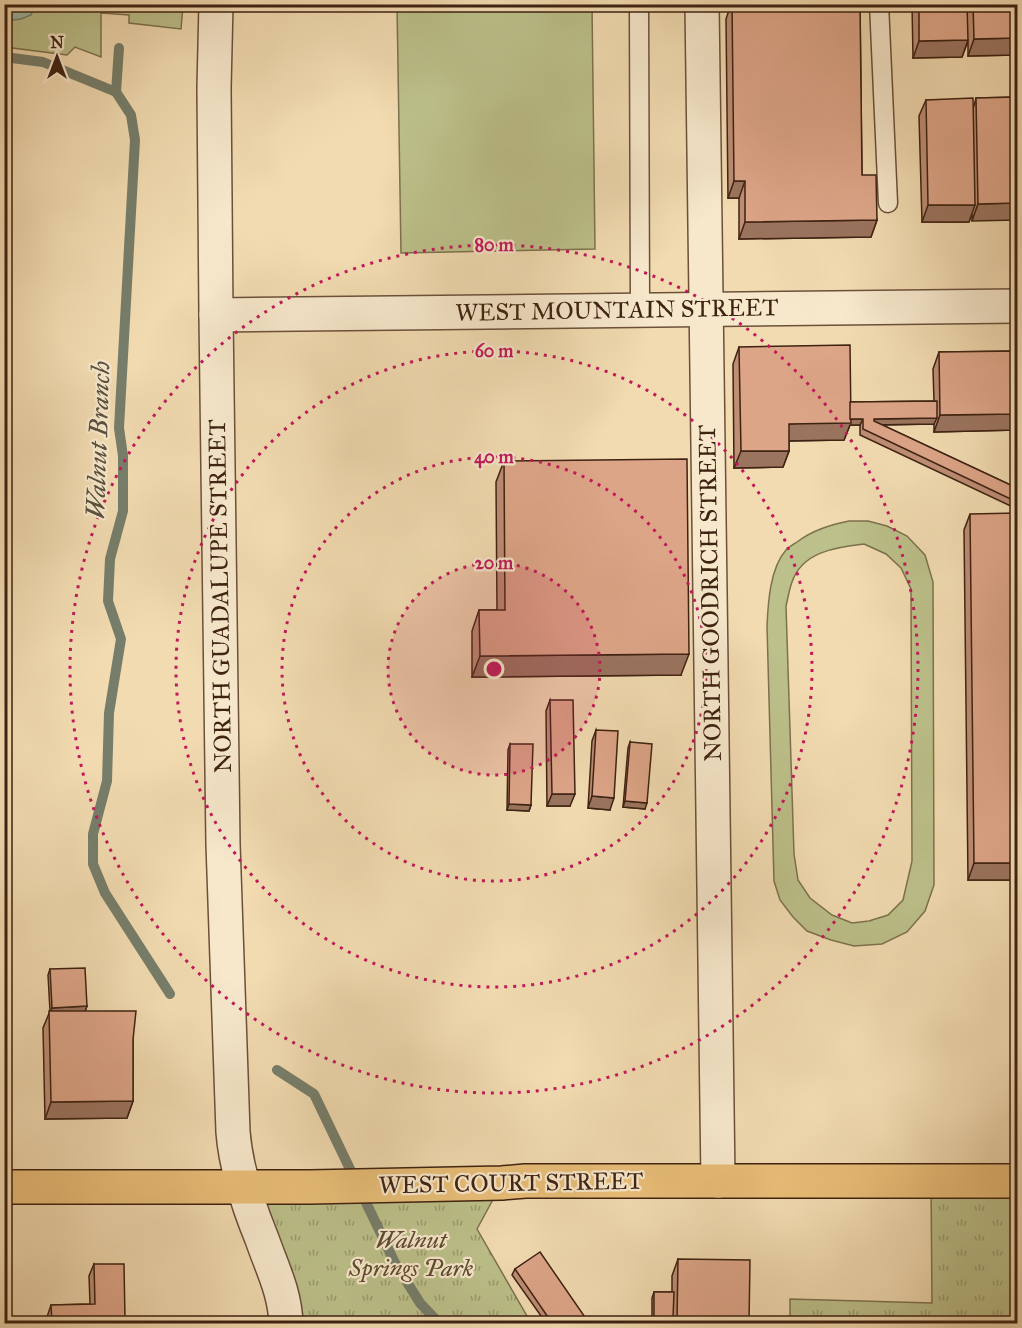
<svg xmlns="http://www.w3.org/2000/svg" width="1022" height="1328" font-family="'IM FELL Great Primer',serif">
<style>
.green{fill:#bcc08a;stroke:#7d714e;stroke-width:1.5;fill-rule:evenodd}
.park{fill:url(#park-tufts);stroke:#7d714e;stroke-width:1.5}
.water{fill:#9cbba7;stroke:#767e6b;stroke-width:1.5}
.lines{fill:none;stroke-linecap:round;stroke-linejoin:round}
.stream{stroke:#767e6b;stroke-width:10}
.service-casing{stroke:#6b503a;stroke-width:21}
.minor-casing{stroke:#6b503a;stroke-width:36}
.tertiary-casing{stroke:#6b503a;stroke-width:36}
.primary-casing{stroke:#3e2212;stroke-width:36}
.service{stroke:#f7e8cc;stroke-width:18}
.minor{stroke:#f7e8cc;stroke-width:33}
.tertiary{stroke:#f7e8cc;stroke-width:33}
.primary{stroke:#e9be78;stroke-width:33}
.wall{fill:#be8e75;stroke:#3e2212;stroke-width:1.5}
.shaded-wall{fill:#9b745f;stroke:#3e2212;stroke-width:1.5}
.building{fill:#dda588;stroke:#3e2212;stroke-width:1.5}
.ring{fill:none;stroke:#c2185b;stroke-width:3;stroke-dasharray:3 6}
.labels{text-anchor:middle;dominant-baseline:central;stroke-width:4.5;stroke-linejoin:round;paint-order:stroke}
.street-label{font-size:24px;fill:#3e2212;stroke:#f7e8cc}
.park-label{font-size:24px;font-style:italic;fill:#5e4a30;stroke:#f7e8cc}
.water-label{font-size:26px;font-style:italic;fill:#5a503f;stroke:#f7e8cc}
.centre{fill:#c2185b;stroke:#f7e8cc;stroke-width:3}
.ring-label{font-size:18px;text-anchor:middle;font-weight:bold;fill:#c2185b;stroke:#f7e8cc;stroke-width:4.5;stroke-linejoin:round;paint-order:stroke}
</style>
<defs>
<pattern id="park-tufts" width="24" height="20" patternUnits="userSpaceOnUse" patternTransform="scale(1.5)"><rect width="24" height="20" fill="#bcc08a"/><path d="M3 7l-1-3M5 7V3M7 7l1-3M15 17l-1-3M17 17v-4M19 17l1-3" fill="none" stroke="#9a9c6f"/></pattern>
</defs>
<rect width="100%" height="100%" fill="#f2dbb1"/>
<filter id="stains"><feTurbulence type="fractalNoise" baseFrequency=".00333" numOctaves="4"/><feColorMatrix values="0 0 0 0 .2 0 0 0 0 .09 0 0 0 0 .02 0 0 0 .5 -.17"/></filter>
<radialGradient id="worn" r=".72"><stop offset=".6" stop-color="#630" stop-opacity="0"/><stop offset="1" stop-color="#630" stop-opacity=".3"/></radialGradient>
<g class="green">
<path d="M 5,5 L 183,5 L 181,29 L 129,23 L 129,15 L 101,13 L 101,57 L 75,47 L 67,55 L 5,47 Z"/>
<path d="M 397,5 L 592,5 L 595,249 L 401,253 Z"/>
<path d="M 849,521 L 868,521 L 887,526 L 907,536 L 925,555 L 933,582 L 934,885 L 925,911 L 907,932 L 882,944 L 854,946 L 831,940 L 807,931 L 793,917 L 780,900 L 774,881 L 767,626 C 768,603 770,568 786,550 C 789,547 794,544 797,542 C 813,530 830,525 849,521 ZM 864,544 L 886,554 L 901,568 L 911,589 L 912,861 L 903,900 L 888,915 L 869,921 L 852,923 L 832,915 L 810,898 L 798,880 L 794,854 L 786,606 C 788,598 789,590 792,582 C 802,552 836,547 864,544 Z"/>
</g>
<g class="park">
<path d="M 931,1181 L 1017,1181 L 1017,1323 L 790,1323 L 790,1299 L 932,1303 Z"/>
<path d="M 502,1183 L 477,1229 L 531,1323 L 286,1323 L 244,1187 Z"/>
</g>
<path class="water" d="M 4,5 L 5,4 L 35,5 L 31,15 L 21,19 L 5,21 Z"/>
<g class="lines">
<g class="stream">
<path d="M 4,57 L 43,62 L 116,92 L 131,115 L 135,140 L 119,428 L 123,456 L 123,511 L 110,559 L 108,601 L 121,639 L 109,713 L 107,781 L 93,834 L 93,864 L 105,893 L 170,994"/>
<path d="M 116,92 L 119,48"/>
<path d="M 277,1070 L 314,1094 L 395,1263 L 420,1303 L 440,1324"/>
</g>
<defs>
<g id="service">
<path d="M 639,4 L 640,310"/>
<path d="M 879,4 L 888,203"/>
</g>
<path id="minor" d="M 702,4 L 718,1181"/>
<g id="tertiary">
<path d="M 216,4 L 214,88 L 216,315 L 223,844 L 233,1132 C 236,1169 248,1205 262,1239 C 272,1268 285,1292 286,1324"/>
<path d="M 216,315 L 1018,306"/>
</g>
<path id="primary" d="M 4,1187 L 310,1187 L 502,1183 L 525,1181 L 1018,1181"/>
</defs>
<use href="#service" class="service-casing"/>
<use href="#minor" class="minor-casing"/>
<use href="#tertiary" class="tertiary-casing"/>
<use href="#primary" class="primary-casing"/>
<use href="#service" class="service"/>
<use href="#minor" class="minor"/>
<use href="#tertiary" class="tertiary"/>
<use href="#primary" class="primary"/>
</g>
<g class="wall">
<path d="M 731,4 L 860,4 L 862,175 L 877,220 L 871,237 L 739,239 L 739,198 L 728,198 L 726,19 Z"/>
<path d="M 912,4 L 1017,4 L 1017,55 L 968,56 L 968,41 L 962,57 L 913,58 Z"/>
<path d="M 1017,97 L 972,221 L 972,213 L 969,222 L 922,222 L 919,116 L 926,100 L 974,106 L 976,98 Z"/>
<path d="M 739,347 L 850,402 L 934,401 L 933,369 L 939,352 L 1017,351 L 1017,430 L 934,432 L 934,424 L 882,425 L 1017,488 L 1017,509 L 860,435 L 860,425 L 850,425 L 844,440 L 789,441 L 789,451 L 783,467 L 734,468 L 733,364 Z"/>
<path d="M 504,461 L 681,675 L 472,677 L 472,631 L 479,610 L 497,610 L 496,482 Z"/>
<path d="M 970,514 L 1017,880 L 968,880 L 964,530 Z"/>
<path d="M 550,700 L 570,806 L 547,806 L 546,711 Z"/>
<path d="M 596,730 L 610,810 L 588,808 L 592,741 Z"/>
<path d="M 630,742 L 645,809 L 623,807 L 628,748 Z"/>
<path d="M 510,744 L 531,805 L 529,811 L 507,810 L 508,750 Z"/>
<path d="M 50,969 L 87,1006 L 85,1011 L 133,1040 L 133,1101 L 127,1118 L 45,1119 L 43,1028 L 50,1011 L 48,975 Z"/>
<path d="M 678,1259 L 749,1323 L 652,1323 L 652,1298 L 654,1292 L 672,1292 L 672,1276 Z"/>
<path d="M 94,1264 L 125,1320 L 152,1323 L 47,1323 L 47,1317 L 51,1305 L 90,1304 L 89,1276 Z"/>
<path d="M 515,1269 L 589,1323 L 546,1323 L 512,1275 Z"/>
</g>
<g class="shaded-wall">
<path d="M 1017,38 L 1017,55 L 968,56 L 974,39 Z"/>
<path d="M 968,40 L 962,57 L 913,58 L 919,41 Z"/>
<path d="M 734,181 L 745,181 L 739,198 L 728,198 Z"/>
<path d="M 1017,203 L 1017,220 L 972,221 L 978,204 Z"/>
<path d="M 928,205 L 975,205 L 969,222 L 922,222 Z"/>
<path d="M 877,220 L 871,237 L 739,239 L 745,222 Z"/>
<path d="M 1017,414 L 1017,430 L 934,432 L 940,415 Z"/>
<path d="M 937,418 L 934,424 L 872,425 L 874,419 Z"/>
<path d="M 847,419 L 863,419 L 860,425 L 850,425 L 844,440 L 783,441 L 789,424 Z"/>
<path d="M 741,451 L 789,451 L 783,467 L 734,468 Z"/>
<path d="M 689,654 L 681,675 L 472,677 L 480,656 Z"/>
<path d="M 552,794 L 575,794 L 570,806 L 547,806 Z"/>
<path d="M 592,796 L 614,798 L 610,810 L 588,808 Z"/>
<path d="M 625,801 L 647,803 L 645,809 L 623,807 Z"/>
<path d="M 509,804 L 531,805 L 529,811 L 507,810 Z"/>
<path d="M 974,863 L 1017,863 L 1017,880 L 968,880 Z"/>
<path d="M 87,1006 L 85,1012 L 50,1014 L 52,1008 Z"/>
<path d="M 133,1101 L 127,1118 L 45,1119 L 51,1102 Z"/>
<path d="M 654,1318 L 673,1318 L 671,1323 L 652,1323 Z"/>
</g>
<g class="building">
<path d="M 732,4 L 860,4 L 862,175 L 876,175 L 877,220 L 745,222 L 745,181 L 734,181 Z"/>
<path d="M 919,4 L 967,4 L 968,40 L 919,41 Z"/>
<path d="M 973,4 L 1017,4 L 1017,38 L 974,39 Z"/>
<path d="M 1017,97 L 1017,203 L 978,204 L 976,98 Z"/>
<path d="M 973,98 L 975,205 L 928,205 L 926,100 Z"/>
<path d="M 850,345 L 851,423 L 789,424 L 789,451 L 741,451 L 739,347 Z"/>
<path d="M 1017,351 L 1017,414 L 940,415 L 939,352 Z"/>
<path d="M 4,363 L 7,478 L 4,478 Z"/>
<path d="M 937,401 L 937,418 L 874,419 L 874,421 L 1017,488 L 1017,502 L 863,429 L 863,419 L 850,419 L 850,402 Z"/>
<path d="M 687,459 L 689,654 L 480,656 L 479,610 L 505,610 L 504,461 Z"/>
<path d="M 1017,513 L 1017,863 L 974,863 L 970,514 Z"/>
<path d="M 550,700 L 573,700 L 575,794 L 552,794 Z"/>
<path d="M 596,730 L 618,731 L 614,798 L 592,796 Z"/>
<path d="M 630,742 L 652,744 L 647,803 L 625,801 Z"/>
<path d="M 510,744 L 533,744 L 531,805 L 509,804 Z"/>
<path d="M 85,968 L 87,1006 L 52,1008 L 50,969 Z"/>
<path d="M 49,1011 L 136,1011 L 133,1040 L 133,1101 L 51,1102 Z"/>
<path d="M 540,1252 L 589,1323 L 552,1323 L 515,1269 Z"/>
<path d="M 678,1259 L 750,1260 L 749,1323 L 677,1323 Z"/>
<path d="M 94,1264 L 124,1264 L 125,1320 L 152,1320 L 152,1323 L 52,1323 L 51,1305 L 95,1304 Z"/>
<path d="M 654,1292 L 674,1292 L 673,1318 L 654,1318 Z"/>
</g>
<circle cx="494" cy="669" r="106" fill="#c2185b" fill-opacity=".12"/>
<g class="ring">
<circle cx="494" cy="669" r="106"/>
<circle cx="494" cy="669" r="212"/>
<circle cx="494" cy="669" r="318"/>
<circle cx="494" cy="669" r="424"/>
</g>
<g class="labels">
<g class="street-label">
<text transform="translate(617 310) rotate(-1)">WEST MOUNTAIN STREET</text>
<text transform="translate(710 593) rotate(-91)">NORTH GOODRICH STREET</text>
<text transform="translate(220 596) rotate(-91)">NORTH GUADALUPE STREET</text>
<text transform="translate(511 1183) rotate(-1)">WEST COURT STREET</text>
</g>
<g class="park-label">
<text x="411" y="1240">Walnut<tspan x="411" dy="28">Springs Park</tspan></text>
</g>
<g class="water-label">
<text transform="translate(98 440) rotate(-88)">Walnut Branch</text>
</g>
</g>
<circle cx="494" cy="669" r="9" class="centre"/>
<g class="ring-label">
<text x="494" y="251">80 m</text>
<text x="494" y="357">60 m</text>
<text x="494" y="463">40 m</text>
<text x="494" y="569">20 m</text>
</g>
<rect width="1022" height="1328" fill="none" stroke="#f2dbb1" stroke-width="24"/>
<rect x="6" y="6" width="1010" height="1316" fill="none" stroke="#3e2212" stroke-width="3"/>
<rect x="12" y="12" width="998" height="1304" fill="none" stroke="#3e2212" stroke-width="1.5"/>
<g transform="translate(57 57)" stroke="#f7e8cc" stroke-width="4.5" paint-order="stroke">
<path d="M0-4.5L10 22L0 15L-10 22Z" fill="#3e2212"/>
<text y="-9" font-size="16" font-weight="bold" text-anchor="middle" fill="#3e2212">N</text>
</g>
<rect width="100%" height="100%" filter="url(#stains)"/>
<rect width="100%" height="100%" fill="url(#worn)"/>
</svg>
